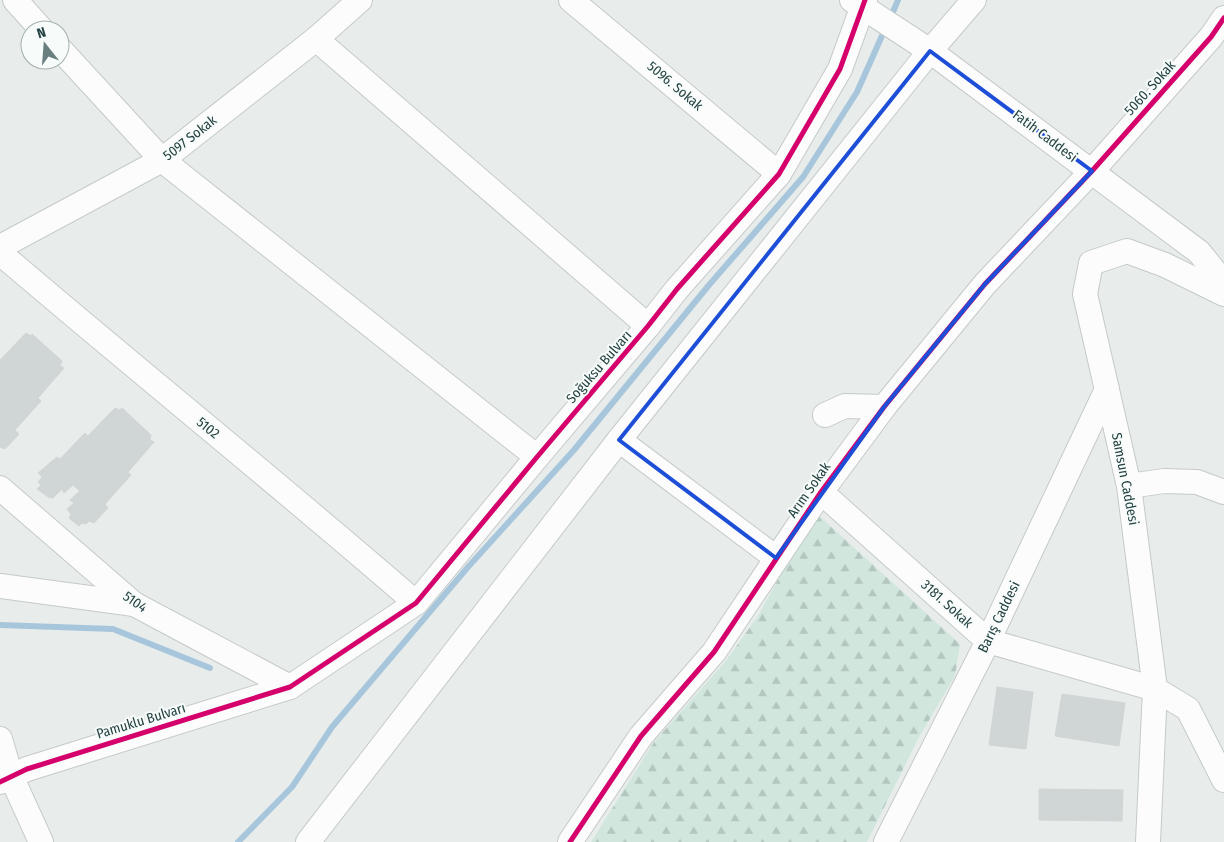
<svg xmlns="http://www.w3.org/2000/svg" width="1224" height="842" font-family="'Fira Sans Condensed',sans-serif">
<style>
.forest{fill:url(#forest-firs)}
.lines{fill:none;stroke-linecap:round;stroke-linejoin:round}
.stream{stroke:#a8c6db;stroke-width:6}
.building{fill:#d0d6d5;stroke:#d1d6d5}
.minor-casing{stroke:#c5cac9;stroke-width:26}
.minor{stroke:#fcfcfc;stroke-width:24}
.cycleway-casing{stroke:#f7fbfa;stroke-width:8}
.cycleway{stroke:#d6006c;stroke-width:5}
.marked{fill:none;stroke:#1d4ed8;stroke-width:4;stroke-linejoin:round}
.labels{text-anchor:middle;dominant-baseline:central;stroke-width:4;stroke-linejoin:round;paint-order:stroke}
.street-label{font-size:14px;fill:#244242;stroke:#f7fbfa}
</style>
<defs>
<pattern id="forest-firs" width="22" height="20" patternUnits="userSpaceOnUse" patternTransform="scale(1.25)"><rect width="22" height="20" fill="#d1e6dd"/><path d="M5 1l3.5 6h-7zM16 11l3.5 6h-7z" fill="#b3c6bf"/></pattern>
</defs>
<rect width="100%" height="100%" fill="#e8edec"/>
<path class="forest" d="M 815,512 L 960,644 L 955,676 L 918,739 L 867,842 L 591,842 L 654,742 L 725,662 L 758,616 Z"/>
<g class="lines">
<g class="stream">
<path d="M 890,19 L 898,0"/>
<path d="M 0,625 L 113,629 L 210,668"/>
<path d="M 238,842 L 292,787 L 332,727 L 468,567 L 574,450 L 709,285 L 803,177 L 857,92 L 885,29"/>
</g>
</g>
<g class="building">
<path d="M 26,333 L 31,336 L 32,334 L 62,361 L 60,366 L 64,368 L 38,398 L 41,401 L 15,430 L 19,434 L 5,449 L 0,447 L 0,360 Z"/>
<path d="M 115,408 L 120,410 L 122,408 L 151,435 L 150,440 L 154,442 L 128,472 L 131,475 L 105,504 L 108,508 L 94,523 L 89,521 L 86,524 L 82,523 L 79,526 L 69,518 L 71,514 L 67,509 L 74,503 L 70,500 L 80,491 L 73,485 L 64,493 L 62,489 L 53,498 L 48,497 L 37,489 L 41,485 L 38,482 L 42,477 L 38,473 L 57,457 L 60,459 L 85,433 L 88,436 Z"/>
<path d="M 997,687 L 1033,692 L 1026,749 L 989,745 Z"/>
<path d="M 1062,694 L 1125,703 L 1119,746 L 1055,736 Z"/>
<path d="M 1039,789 L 1123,790 L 1122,821 L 1039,820 Z"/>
</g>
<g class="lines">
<defs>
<g id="minor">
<path d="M 15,0 L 42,30"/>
<path d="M 571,0 L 779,174"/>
<path d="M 852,0 L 930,51 L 1199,252 L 1224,283"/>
<path d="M 316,39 L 648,326"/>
<path d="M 60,49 L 162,160 L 537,457"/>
<path d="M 0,247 L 162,160 L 316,39 L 360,0"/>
<path d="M 0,253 C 138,371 279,484 416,603"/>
<path d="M 825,415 L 845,406 L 884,407"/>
<path d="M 619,440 L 776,558"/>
<path d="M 1129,486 L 1164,481 L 1197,482 L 1224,492"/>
<path d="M 0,488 L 134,604 L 290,687"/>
<path d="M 821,492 L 988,641 L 1155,689 L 1188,709 L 1224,780"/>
<path d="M 0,586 L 134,604"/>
<path d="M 0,739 L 11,776 L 41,842"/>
<path d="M 0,782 L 27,769 L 290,687 L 416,603 L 537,457 L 648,326 L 677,289 L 779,174 L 840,69 L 865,0"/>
<path d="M 308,842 L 619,440 L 930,51 L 974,0"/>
<path d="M 570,842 L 641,736 L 714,652 L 821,492 L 884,407 L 985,284 L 1092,171 L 1211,37 L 1224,18"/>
<path d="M 886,842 L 988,641 L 1107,389"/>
<path d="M 1148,842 L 1155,689 L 1129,486 L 1085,294 L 1091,263 L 1127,251 L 1165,265 L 1224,294"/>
</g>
</defs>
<use href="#minor" class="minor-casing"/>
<use href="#minor" class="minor"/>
<defs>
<g id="cycleway">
<path d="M 0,782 L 27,769 L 290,687 L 416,603 L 537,457 L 648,326 L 677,289 L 779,174 L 840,69 L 865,0"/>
<path d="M 570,842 L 641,736 L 714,652 L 821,492 L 884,407 L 985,284 L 1092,171 L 1211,37 L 1224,18"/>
</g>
</defs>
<use href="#cycleway" class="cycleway-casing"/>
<use href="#cycleway" class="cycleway"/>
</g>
<path class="marked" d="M 930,51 L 1092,171 L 985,284 L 884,407 L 776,558 L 619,440 Z"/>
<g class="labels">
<g class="street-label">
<text transform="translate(675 86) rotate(40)">5096. Sokak</text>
<text transform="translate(1150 88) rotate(-48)">5060. Sokak</text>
<text transform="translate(1045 136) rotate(37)">Fatih Caddesi</text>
<text transform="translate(190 138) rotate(-38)">5097 Sokak</text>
<text transform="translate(599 367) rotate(-49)">Soğuksu Bulvarı</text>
<text transform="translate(208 428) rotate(39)">5102</text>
<text transform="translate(1125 479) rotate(79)">Samsun Caddesi</text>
<text transform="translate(809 490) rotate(-55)">Arım Sokak</text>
<text transform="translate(135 602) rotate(35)">5104</text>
<text transform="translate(947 604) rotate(42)">3181. Sokak</text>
<text transform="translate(999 617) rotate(-64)">Barış Caddesi</text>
<text transform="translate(141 721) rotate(-17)">Pamuklu Bulvarı</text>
</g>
</g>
<g transform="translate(45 45) rotate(343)"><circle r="24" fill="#f7fbfa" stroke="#a3b1b0"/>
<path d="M0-4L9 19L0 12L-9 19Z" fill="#697e7e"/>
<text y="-8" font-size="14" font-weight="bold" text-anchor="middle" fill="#244242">N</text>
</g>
</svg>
